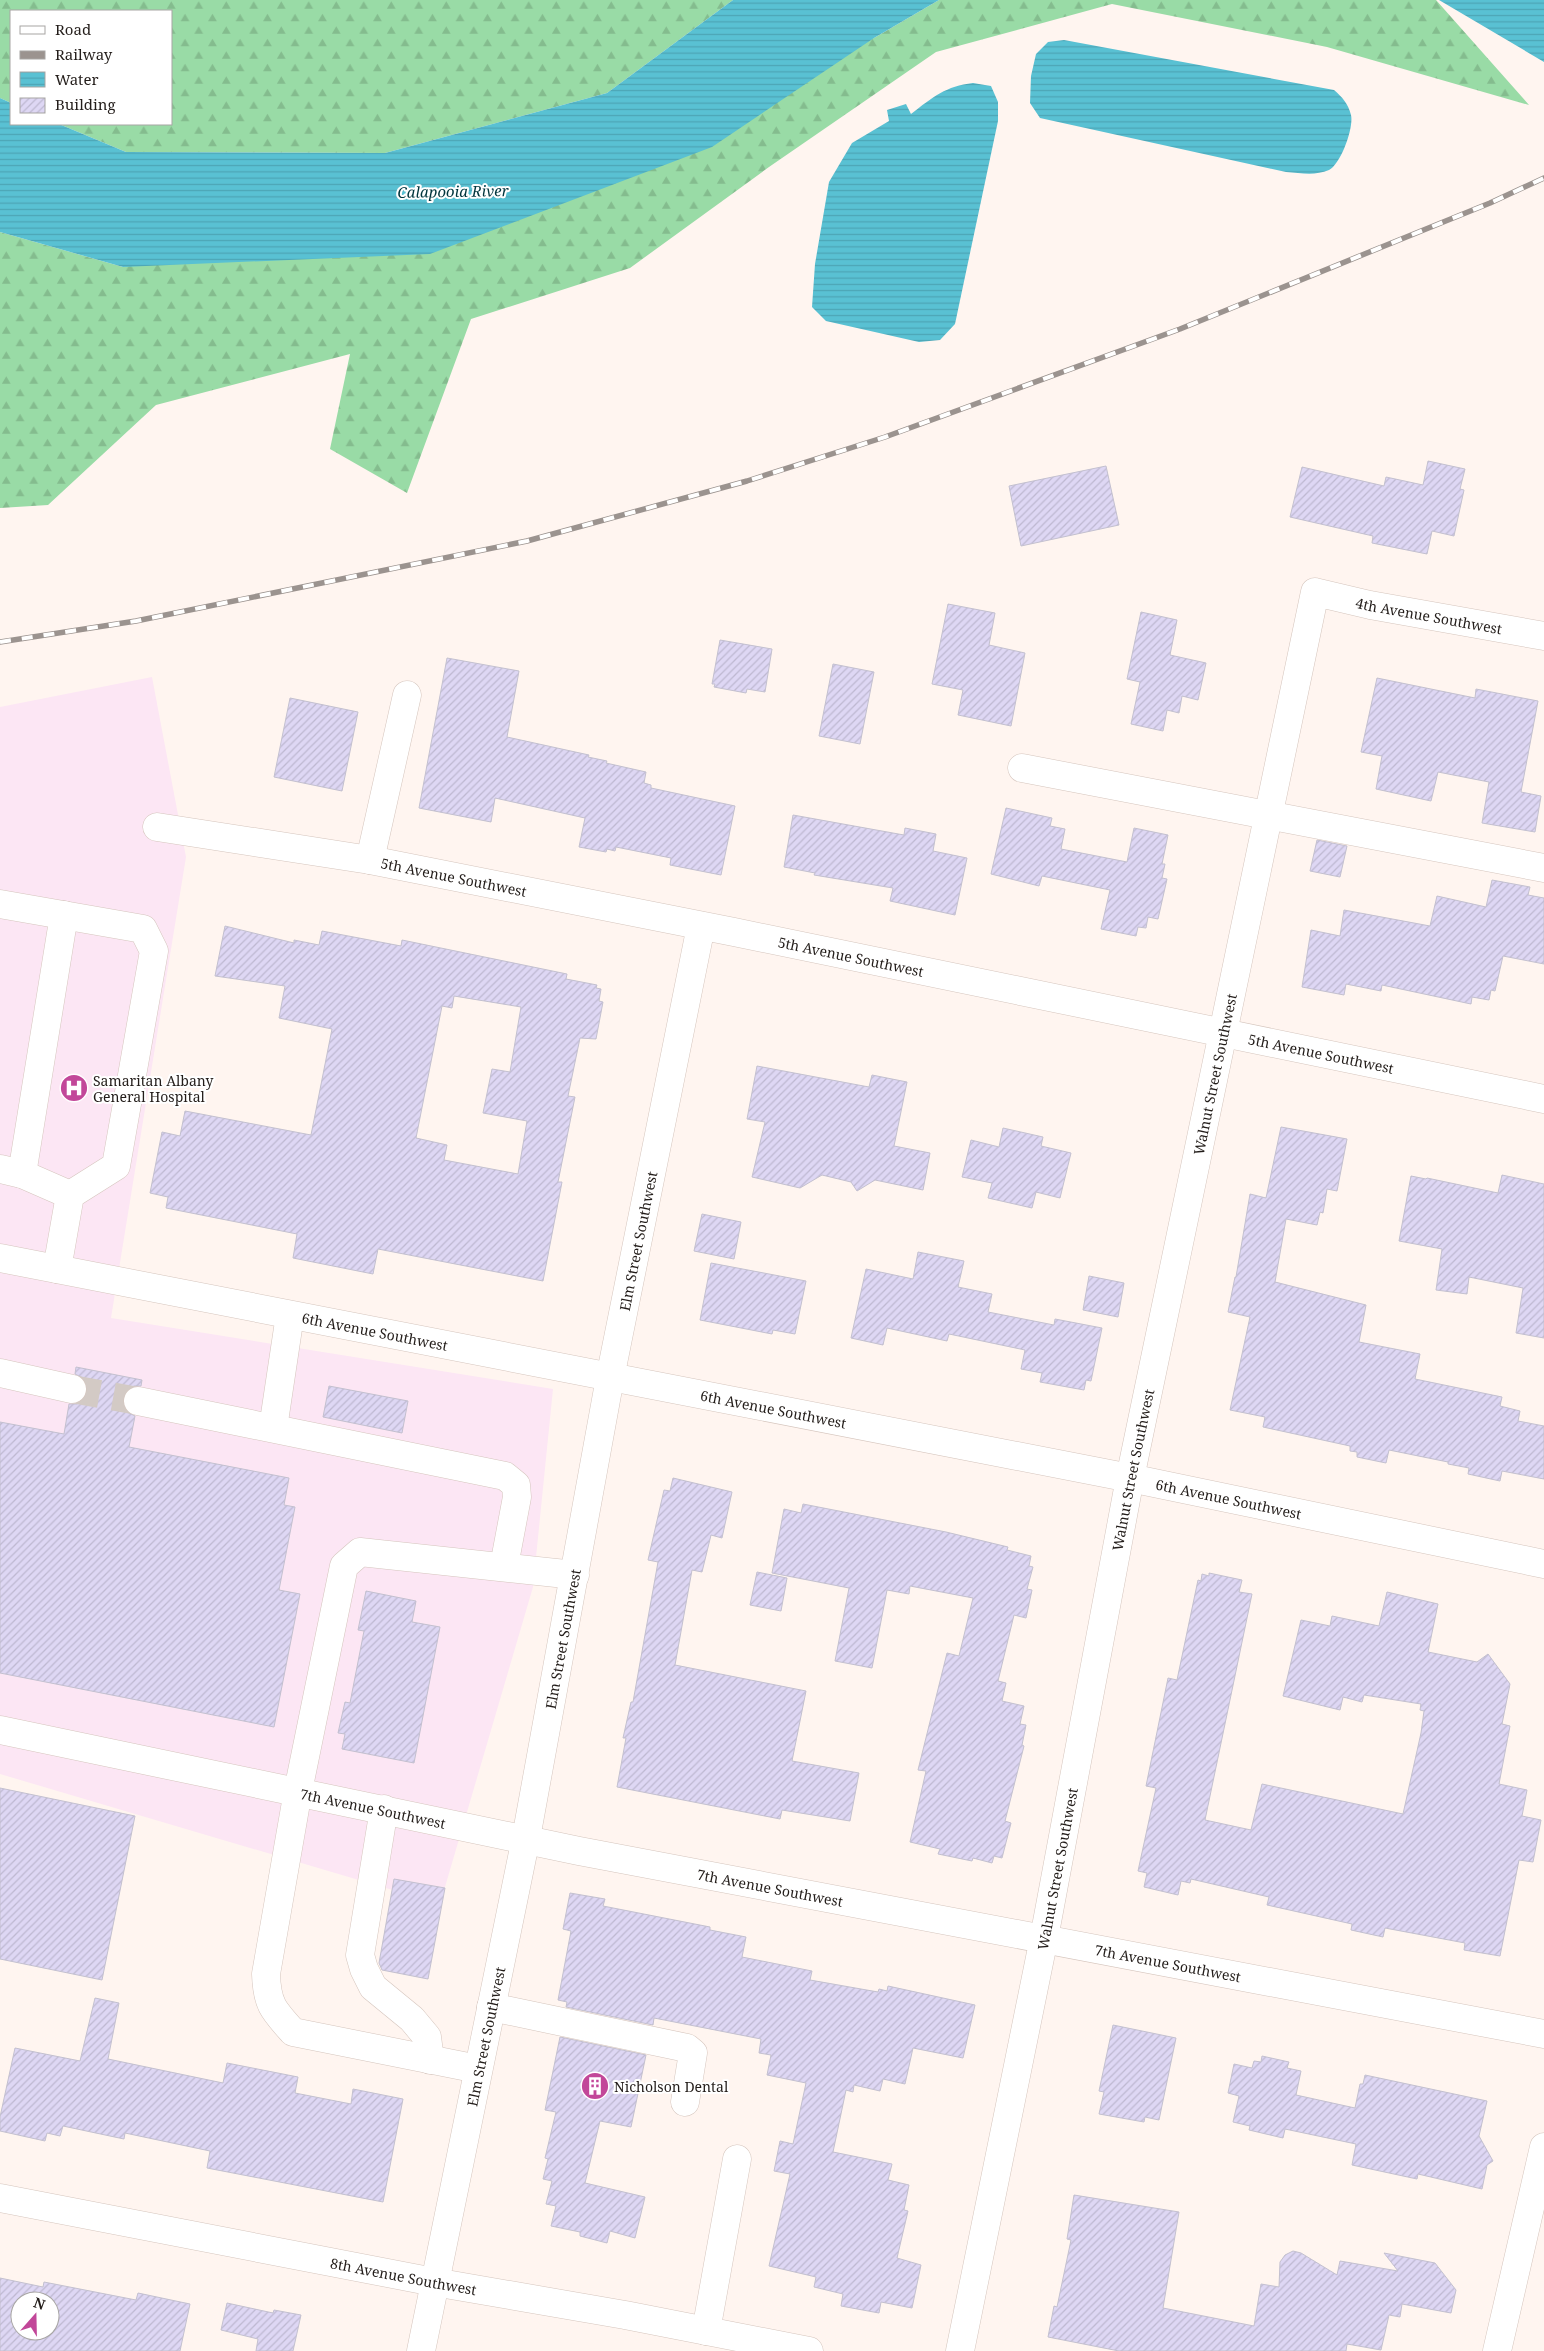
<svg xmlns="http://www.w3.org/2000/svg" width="1544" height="2351" font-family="'Noto Serif',serif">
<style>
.education{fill:#fce6f4}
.forest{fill:url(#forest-firs)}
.water{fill:url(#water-rules)}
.building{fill:url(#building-hatch);stroke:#c3c0cf;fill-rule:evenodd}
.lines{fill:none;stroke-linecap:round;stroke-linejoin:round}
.minor-tunnel{stroke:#d3cac5;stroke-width:28;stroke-dasharray:28 14;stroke-linecap:butt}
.minor-casing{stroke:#d5c5bd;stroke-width:29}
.minor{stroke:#fff;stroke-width:28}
.rail-casing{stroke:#9b938f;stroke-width:5.5}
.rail{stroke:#fff;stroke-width:4;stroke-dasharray:11;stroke-linecap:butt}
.labels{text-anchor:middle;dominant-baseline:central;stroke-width:4;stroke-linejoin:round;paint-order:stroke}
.street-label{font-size:14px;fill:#231d1a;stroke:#fff}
.poi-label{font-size:14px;fill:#231d1a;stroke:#fff;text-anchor:start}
.water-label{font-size:15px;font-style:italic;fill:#01353d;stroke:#fff}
</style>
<defs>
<pattern id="forest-firs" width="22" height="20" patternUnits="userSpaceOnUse" patternTransform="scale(1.25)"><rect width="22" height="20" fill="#99dba6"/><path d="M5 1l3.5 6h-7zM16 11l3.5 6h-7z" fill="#84bc8e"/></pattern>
<pattern id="water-rules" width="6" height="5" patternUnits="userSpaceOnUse" patternTransform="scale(1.25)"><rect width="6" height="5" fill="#59c1d3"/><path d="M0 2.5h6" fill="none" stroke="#4da5b5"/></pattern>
<pattern id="building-hatch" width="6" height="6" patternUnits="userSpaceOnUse" patternTransform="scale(1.25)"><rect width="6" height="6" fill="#ded7f4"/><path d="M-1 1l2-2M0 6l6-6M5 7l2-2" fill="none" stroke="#beb8d1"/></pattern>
</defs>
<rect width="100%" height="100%" fill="#fff5f0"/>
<path class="education" d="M 152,677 L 186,857 L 111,1318 L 553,1389 L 533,1587 L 440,1904 L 0,1774 L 0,707 Z"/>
<g class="forest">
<path d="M 0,0 L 733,0 L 607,93 L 385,153 L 126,152 L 59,124 L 171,124 L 171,11 L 11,11 L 11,103 L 0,98 Z"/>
<path d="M 939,0 L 1436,0 L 1529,105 L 1327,47 L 1112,4 L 936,52 L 769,167 L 630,268 L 471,319 L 407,493 L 330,449 L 350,354 L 156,405 L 48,505 L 0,508 L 0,232 L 123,267 L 874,38 Z"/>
</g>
<g class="water">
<path d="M 733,0 L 939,0 L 874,38 L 712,147 L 430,254 L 123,267 L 0,232 L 0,98 L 11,103 L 11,124 L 59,124 L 126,152 L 385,153 L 607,93 Z"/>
<path d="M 1439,0 L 1544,0 L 1544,62 Z"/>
<path d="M 1064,40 L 1334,90 C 1342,97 1348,103 1351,115 C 1354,127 1341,164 1329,170 C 1315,176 1301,173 1286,172 L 1040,118 L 1030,103 L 1031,76 L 1036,54 L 1048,42 Z"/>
<path d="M 973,83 L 991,86 L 998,102 L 998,121 L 955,324 L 940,340 L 919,342 L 826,321 L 812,307 L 815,264 L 829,182 L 852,143 L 889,121 L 887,110 L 906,104 L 911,114 C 933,97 946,86 973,83 Z"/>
</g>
<g class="building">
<path d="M 1428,461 L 1465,469 L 1460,489 L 1464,490 L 1454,536 L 1432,531 L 1427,554 L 1372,543 L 1373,536 L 1290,517 L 1302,467 L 1384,486 L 1386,477 L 1423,485 Z"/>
<path d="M 1106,466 L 1119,525 L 1021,546 L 1009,486 Z"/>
<path d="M 948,604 L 995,613 L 989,645 L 1025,653 L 1011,726 L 958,715 L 963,690 L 932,684 Z"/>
<path d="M 1141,612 L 1177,620 L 1170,655 L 1206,663 L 1198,700 L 1182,696 L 1179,713 L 1167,710 L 1163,731 L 1131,724 L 1140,682 L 1127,679 Z"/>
<path d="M 720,640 L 772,649 L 765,692 L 747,689 L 746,693 L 714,687 L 715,684 L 712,684 Z"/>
<path d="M 447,658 L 519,671 L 507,737 L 589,755 L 588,757 L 607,761 L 606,763 L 646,772 L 644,783 L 651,785 L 651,788 L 735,806 L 721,875 L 670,865 L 671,858 L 616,847 L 615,851 L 607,849 L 606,852 L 579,847 L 585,818 L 495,798 L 491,822 L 419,808 Z"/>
<path d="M 833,664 L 874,672 L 860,744 L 819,736 Z"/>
<path d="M 1377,678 L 1475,698 L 1476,689 L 1538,701 L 1521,792 L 1541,796 L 1535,832 L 1482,823 L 1489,782 L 1438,772 L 1431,801 L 1376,789 L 1382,756 L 1361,752 Z"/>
<path d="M 290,698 L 358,712 L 342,791 L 274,777 Z"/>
<path d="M 1006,808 L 1052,818 L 1050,826 L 1065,829 L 1061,849 L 1127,862 L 1134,828 L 1168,835 L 1162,864 L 1165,864 L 1162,878 L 1167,879 L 1158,919 L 1148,917 L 1146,928 L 1138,927 L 1136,936 L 1101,929 L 1110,890 L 1042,876 L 1039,886 L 991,874 Z"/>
<path d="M 793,815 L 904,835 L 905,828 L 936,834 L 933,851 L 967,858 L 955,915 L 890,901 L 893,888 L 814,875 L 815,873 L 784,867 Z"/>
<path d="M 1317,840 L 1347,846 L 1340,877 L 1310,871 Z"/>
<path d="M 1492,880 L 1530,887 L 1528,895 L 1544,898 L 1544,964 L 1503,956 L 1495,991 L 1491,990 L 1489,1000 L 1472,997 L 1471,1004 L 1382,985 L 1381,991 L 1346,984 L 1344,995 L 1302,987 L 1311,930 L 1340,936 L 1344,910 L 1430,926 L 1437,896 L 1486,907 Z"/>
<path d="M 225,926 L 294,943 L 294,940 L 319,945 L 322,931 L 401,946 L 402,940 L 567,974 L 566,979 L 597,985 L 596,988 L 601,989 L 599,1001 L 603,1002 L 596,1039 L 580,1038 L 568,1096 L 575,1097 L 558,1182 L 562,1182 L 543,1281 L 378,1249 L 373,1274 L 293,1258 L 297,1234 L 166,1208 L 168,1197 L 150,1193 L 162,1132 L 180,1136 L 185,1111 L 311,1135 L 332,1029 L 279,1018 L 285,986 L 215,976 ZM 454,996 L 521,1007 L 510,1072 L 492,1069 L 483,1113 L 527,1121 L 518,1174 L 444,1160 L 447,1145 L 416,1138 L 442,1006 L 452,1008 Z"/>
<path d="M 757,1066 L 869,1087 L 872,1075 L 907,1082 L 894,1146 L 930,1153 L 923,1190 L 875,1180 L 857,1191 L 851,1182 L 822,1175 L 800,1188 L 752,1177 L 765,1122 L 747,1119 Z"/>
<path d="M 1281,1127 L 1347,1139 L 1337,1191 L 1327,1189 L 1323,1213 L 1320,1212 L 1317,1225 L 1286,1219 L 1275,1282 L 1366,1305 L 1359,1342 L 1420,1354 L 1415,1379 L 1502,1397 L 1500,1406 L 1520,1411 L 1518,1421 L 1544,1426 L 1544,1479 L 1502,1471 L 1500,1481 L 1468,1474 L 1469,1468 L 1448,1464 L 1448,1462 L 1389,1450 L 1386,1463 L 1357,1457 L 1357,1452 L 1350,1451 L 1350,1446 L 1263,1427 L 1265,1417 L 1230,1410 L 1250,1317 L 1228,1312 L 1235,1277 L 1236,1277 L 1250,1194 L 1266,1198 Z"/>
<path d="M 1003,1128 L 1043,1137 L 1041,1146 L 1071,1153 L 1060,1198 L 1036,1192 L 1032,1208 L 988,1198 L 992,1183 L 962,1177 L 971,1140 L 999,1147 Z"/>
<path d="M 1502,1175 L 1544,1184 L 1544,1338 L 1516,1333 L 1523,1288 L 1469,1277 L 1467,1294 L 1436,1290 L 1442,1249 L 1399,1241 L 1411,1176 L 1426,1179 L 1427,1178 L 1498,1193 Z"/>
<path d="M 702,1214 L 741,1222 L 734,1259 L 694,1251 Z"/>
<path d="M 918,1252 L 964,1261 L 958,1287 L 992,1294 L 988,1312 L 1054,1325 L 1055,1319 L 1102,1328 L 1091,1381 L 1086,1380 L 1084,1390 L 1040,1382 L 1042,1373 L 1021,1369 L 1025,1350 L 949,1334 L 947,1341 L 887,1328 L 883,1345 L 851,1338 L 866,1269 L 913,1279 Z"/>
<path d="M 711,1263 L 806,1281 L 795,1334 L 773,1330 L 772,1334 L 700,1320 Z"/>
<path d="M 1089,1276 L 1124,1283 L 1118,1317 L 1083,1310 Z"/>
<path d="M 76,1367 L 142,1380 L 141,1386 L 134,1386 L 127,1390 L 123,1398 L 123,1406 L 127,1412 L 135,1416 L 129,1447 L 289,1478 L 284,1505 L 295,1507 L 279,1590 L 300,1594 L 274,1727 L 0,1673 L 0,1422 L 64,1434 L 69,1404 L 77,1404 L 83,1400 L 87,1392 L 87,1384 L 83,1378 L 75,1374 Z"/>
<path d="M 329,1386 L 408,1401 L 402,1433 L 323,1417 Z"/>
<path d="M 673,1478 L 732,1492 L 722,1538 L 711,1535 L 702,1572 L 692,1570 L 675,1665 L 806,1691 L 792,1761 L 859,1773 L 850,1821 L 782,1810 L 780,1819 L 617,1787 L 626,1738 L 623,1738 L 631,1702 L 633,1702 L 658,1562 L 648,1560 L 664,1490 L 670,1491 Z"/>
<path d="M 803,1504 L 946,1532 L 1008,1547 L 1007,1550 L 1031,1556 L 1029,1566 L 1033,1567 L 1027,1589 L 1032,1590 L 1026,1618 L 1014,1615 L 998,1681 L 1006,1683 L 1002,1701 L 1024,1706 L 1020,1724 L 1026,1725 L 1022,1745 L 1024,1746 L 1005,1821 L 1011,1823 L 1002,1858 L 994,1856 L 992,1863 L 973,1858 L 972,1861 L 938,1854 L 940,1849 L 910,1842 L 926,1771 L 918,1770 L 947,1653 L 959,1656 L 973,1598 L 910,1586 L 909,1594 L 887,1590 L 872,1668 L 835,1661 L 849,1588 L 772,1573 L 784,1509 L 801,1513 Z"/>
<path d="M 757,1572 L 787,1578 L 781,1611 L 750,1605 Z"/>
<path d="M 1209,1573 L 1242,1580 L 1239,1592 L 1252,1594 L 1205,1820 L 1251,1830 L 1262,1784 L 1403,1814 L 1421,1733 L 1424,1711 L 1420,1710 L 1421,1704 L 1364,1695 L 1362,1702 L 1343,1697 L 1340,1710 L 1283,1696 L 1301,1620 L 1330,1626 L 1332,1616 L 1379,1626 L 1387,1592 L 1438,1604 L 1428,1652 L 1477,1662 L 1488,1654 L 1510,1684 L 1502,1724 L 1510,1726 L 1499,1784 L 1527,1790 L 1522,1816 L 1541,1820 L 1533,1862 L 1519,1860 L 1500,1956 L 1464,1950 L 1465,1943 L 1385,1928 L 1383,1937 L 1351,1930 L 1352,1924 L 1267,1905 L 1269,1897 L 1191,1879 L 1190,1883 L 1181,1881 L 1178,1895 L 1144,1887 L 1147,1873 L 1138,1871 L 1156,1788 L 1146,1786 L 1168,1678 L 1177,1680 L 1198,1580 L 1201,1581 L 1202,1574 L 1209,1576 Z"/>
<path d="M 366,1591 L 416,1601 L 412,1622 L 440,1627 L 414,1763 L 342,1749 L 345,1734 L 338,1733 L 345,1702 L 350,1703 L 364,1631 L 358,1630 Z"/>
<path d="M 0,1788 L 135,1816 L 102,1980 L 0,1959 Z"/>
<path d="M 394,1879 L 445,1888 L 428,1979 L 382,1970 L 379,1963 Z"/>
<path d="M 570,1893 L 605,1899 L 603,1906 L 710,1927 L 710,1930 L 746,1937 L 742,1957 L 812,1971 L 810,1980 L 878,1992 L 879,1989 L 887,1991 L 888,1986 L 975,2005 L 963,2058 L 913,2048 L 905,2084 L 883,2079 L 880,2091 L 854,2085 L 853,2092 L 846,2090 L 833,2152 L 892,2164 L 888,2180 L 909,2185 L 904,2210 L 908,2211 L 897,2258 L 921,2265 L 912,2308 L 881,2302 L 879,2313 L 841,2306 L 843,2294 L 814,2287 L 816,2277 L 769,2266 L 790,2174 L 774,2171 L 780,2141 L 793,2144 L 806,2083 L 767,2075 L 771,2055 L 759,2053 L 761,2039 L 654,2018 L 653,2025 L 566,2007 L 567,2002 L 558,2000 L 571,1931 L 563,1929 Z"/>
<path d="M 95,1998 L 119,2003 L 108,2059 L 223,2083 L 227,2063 L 298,2077 L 295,2093 L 351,2104 L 353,2089 L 403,2099 L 383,2202 L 207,2168 L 210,2151 L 125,2133 L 124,2139 L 63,2126 L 60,2136 L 47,2133 L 45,2141 L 0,2131 L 0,2117 L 15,2048 L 80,2061 Z"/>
<path d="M 1113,2025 L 1176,2038 L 1159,2120 L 1145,2117 L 1144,2122 L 1099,2114 L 1104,2092 L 1099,2091 Z"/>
<path d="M 560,2037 L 646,2055 L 631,2127 L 600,2121 L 585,2183 L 645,2197 L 635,2238 L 610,2231 L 607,2243 L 580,2236 L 580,2232 L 551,2226 L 556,2206 L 546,2204 L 552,2181 L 543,2179 L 548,2159 L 545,2158 L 556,2112 L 545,2110 Z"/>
<path d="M 1262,2056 L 1289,2062 L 1287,2068 L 1301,2071 L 1296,2095 L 1355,2108 L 1360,2084 L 1363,2084 L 1365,2075 L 1487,2101 L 1479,2136 L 1493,2161 L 1487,2165 L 1482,2189 L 1418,2174 L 1417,2179 L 1352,2165 L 1356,2144 L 1285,2129 L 1283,2138 L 1249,2130 L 1250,2126 L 1233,2122 L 1239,2096 L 1228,2093 L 1234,2064 L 1252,2068 L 1254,2061 L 1261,2062 Z"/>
<path d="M 1074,2195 L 1179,2212 L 1163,2308 L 1254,2326 L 1261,2284 L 1279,2287 L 1280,2262 L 1285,2255 L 1293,2251 L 1301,2253 L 1337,2275 L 1340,2261 L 1398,2271 L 1384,2253 L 1435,2263 L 1456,2290 L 1451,2313 L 1402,2304 L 1400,2317 L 1389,2315 L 1381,2350 L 1347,2344 L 1346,2351 L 1119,2351 L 1048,2337 L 1054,2306 L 1057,2307 L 1071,2240 L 1067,2239 Z"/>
<path d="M 0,2278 L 43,2287 L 44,2282 L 136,2300 L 138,2293 L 190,2304 L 180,2351 L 0,2351 ZM 20,2301 L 50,2301 L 50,2331 L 20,2331 Z"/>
<path d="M 227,2303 L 273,2313 L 274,2310 L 301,2315 L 293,2351 L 256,2351 L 258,2339 L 221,2330 Z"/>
</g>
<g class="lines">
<path class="minor-tunnel" d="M 72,1389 L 138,1401"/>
<defs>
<g id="minor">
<path d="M 1022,768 L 1544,868"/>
<path id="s1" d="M 157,827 L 370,860 L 734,932 L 1544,1099"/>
<path d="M 370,860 L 407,695"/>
<path d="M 0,904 L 143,929 L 154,951 L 116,1166 L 70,1195 L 57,1269"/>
<path d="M 0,1169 L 22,1174 L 70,1195"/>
<path d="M 22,1174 L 64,915"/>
<path id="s2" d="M 0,1258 L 1130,1478 L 1544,1564"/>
<path d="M 0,1373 L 72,1389"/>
<path d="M 138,1401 L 505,1476 L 516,1485 L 517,1497 L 504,1566"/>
<path d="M 273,1428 L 290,1315"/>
<path id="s3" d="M 0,1730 L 579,1851 L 1544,2034"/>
<path d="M 384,1809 L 360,1955 L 364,1969 L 373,1987 L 412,2019 L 427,2037 L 430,2060"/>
<path d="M 491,2007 L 687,2048 L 693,2053 L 685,2102"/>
<path d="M 478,2069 L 293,2032 C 273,2010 267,2004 266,1974 L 298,1791 L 344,1566 L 360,1552 L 575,1575"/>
<path id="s4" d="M 0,2198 L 434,2282 L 625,2315 L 809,2351"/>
<path d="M 706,2331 L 737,2159"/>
<path id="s5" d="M 421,2351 L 526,1838 L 610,1378 L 701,926"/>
<path id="s6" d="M 960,2351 L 1044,1938 L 1130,1478 L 1315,592 L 1370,605 L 1544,636"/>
<path d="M 1497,2351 L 1544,2147"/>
</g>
</defs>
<use href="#minor" class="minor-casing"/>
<use href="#minor" class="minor"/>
<defs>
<path id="rail" d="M 0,642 L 136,621 L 527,541 L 747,481 L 885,437 L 1180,329 L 1490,203 L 1544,178"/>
</defs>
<use href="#rail" class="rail-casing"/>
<use href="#rail" class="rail"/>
</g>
<defs>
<symbol id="hospital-disc" viewBox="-11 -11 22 22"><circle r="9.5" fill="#c24799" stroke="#fff"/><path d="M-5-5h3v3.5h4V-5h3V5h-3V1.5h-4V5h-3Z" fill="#fff"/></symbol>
<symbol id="building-disc" viewBox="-11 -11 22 22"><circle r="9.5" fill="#c24799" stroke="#fff"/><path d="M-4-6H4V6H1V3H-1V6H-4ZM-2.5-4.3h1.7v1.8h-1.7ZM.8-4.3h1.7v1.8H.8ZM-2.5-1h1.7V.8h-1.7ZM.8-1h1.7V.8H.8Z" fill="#fff"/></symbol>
</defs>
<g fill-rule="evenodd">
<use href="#hospital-disc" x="58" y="1072" width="32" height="32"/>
<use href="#building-disc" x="579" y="2070" width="32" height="32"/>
</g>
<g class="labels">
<g class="street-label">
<text stroke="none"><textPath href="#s6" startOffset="1911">4th Avenue Southwest</textPath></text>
<text stroke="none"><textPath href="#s1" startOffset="301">5th Avenue Southwest</textPath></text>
<text stroke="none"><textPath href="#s1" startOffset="706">5th Avenue Southwest</textPath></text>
<text stroke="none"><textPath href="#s1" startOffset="1186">5th Avenue Southwest</textPath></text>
<text stroke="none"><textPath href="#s6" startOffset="1302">Walnut Street Southwest</textPath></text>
<text stroke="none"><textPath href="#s5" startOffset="1131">Elm Street Southwest</textPath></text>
<text stroke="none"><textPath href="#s2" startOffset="382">6th Avenue Southwest</textPath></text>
<text stroke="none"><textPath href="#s2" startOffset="788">6th Avenue Southwest</textPath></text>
<text stroke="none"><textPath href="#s6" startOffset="898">Walnut Street Southwest</textPath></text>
<text stroke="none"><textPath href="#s2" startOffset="1252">6th Avenue Southwest</textPath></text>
<text stroke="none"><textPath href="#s5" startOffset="726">Elm Street Southwest</textPath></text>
<text stroke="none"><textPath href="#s3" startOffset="381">7th Avenue Southwest</textPath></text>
<text stroke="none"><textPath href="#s6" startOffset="492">Walnut Street Southwest</textPath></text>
<text stroke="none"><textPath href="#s3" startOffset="786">7th Avenue Southwest</textPath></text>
<text stroke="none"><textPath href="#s3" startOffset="1191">7th Avenue Southwest</textPath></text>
<text stroke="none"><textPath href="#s5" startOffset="321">Elm Street Southwest</textPath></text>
<text stroke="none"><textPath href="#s4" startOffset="411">8th Avenue Southwest</textPath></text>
</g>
<g class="poi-label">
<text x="93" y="1080">Samaritan Albany<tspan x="93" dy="16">General Hospital</tspan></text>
<text x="614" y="2086">Nicholson Dental</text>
</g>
<g class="water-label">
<text transform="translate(453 191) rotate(-1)">Calapooia River</text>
</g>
</g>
<rect x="10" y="10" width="162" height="115" fill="#ffffff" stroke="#a7a5a3"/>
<rect x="20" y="26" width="25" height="8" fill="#ffffff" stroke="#a7a5a3"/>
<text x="55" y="35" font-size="15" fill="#231d1a">Road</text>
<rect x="20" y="51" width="25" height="8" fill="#9b938f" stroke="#a7a5a3"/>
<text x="55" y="60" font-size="15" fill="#231d1a">Railway</text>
<rect x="20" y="72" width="25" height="15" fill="url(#water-rules)" stroke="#a7a5a3"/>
<text x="55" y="85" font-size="15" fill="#231d1a">Water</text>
<rect x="20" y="98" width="25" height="15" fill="url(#building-hatch)" stroke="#a7a5a3"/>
<text x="55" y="110" font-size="15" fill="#231d1a">Building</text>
<g transform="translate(35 2316) rotate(20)"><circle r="24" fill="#ffffff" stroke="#a7a5a3"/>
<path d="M0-4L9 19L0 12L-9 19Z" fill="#c24799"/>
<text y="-8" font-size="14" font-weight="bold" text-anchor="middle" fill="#231d1a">N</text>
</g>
</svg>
